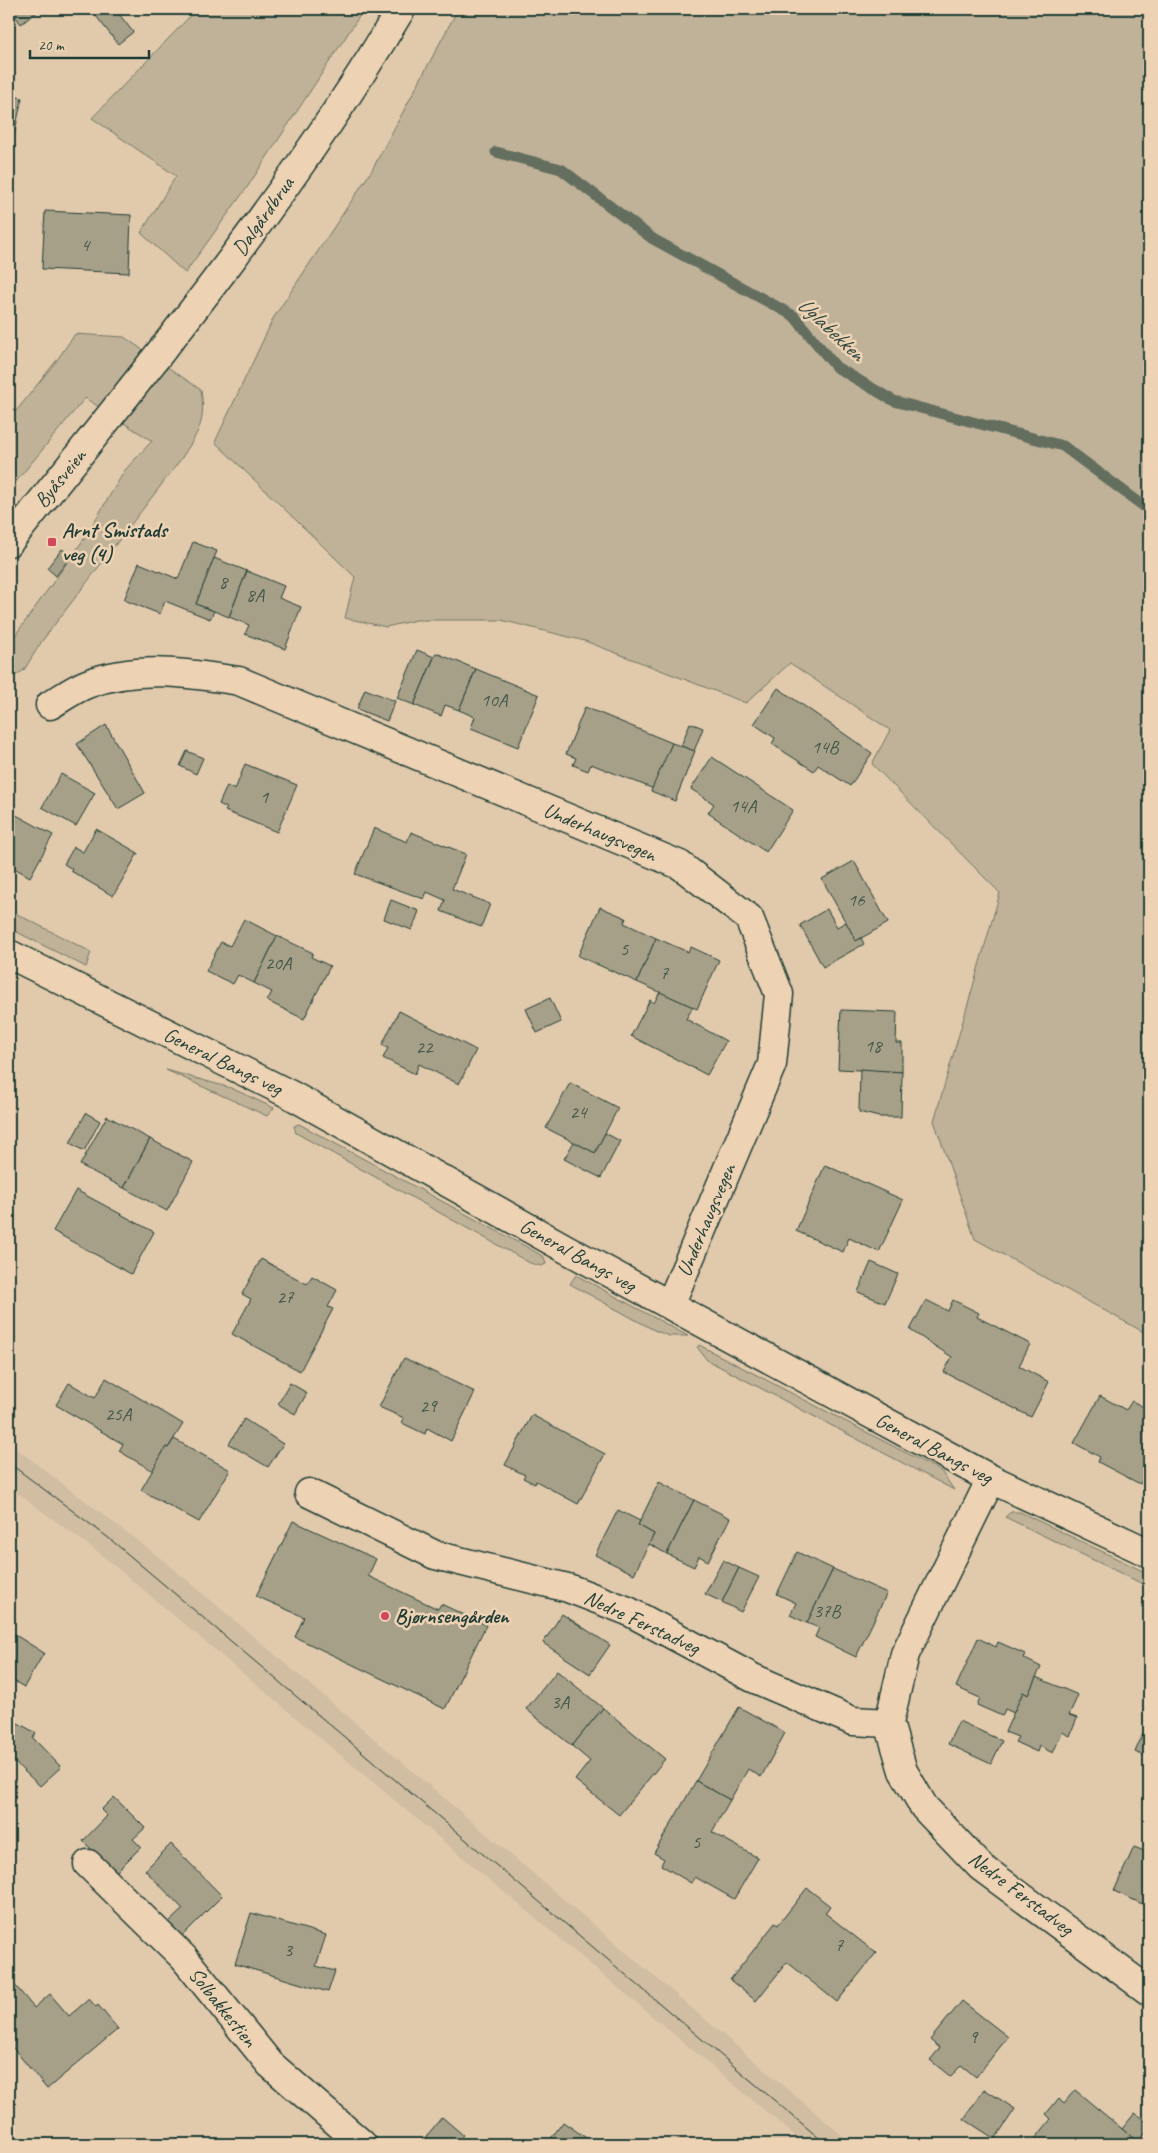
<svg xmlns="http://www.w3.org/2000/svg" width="1158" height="2153" font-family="Caveat,sans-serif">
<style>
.built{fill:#d0bda2}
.green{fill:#c0b298;stroke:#707866}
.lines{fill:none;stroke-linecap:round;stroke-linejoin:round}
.stream{stroke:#636e5f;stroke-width:11}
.building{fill:#a7a089;stroke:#1f3d34}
.minor-casing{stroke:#1f3d34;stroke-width:31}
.major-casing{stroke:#1f3d34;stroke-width:31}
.minor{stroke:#edd2b4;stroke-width:28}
.major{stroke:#edd2b4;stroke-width:28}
.tram{stroke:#1f3d34;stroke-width:1}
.poi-dot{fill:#d1495b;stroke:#edd2b4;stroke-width:2}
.labels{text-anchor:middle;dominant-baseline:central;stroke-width:5;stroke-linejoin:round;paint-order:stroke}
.number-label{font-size:19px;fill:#415649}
.street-label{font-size:21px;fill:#1f3d34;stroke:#edd2b4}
.poi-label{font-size:21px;font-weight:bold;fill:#1f3d34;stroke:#edd2b4;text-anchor:start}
.water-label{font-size:22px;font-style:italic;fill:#30493f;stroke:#edd2b4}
</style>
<rect width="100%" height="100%" fill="#e1c9ac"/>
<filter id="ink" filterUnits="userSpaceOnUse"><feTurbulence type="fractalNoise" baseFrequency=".02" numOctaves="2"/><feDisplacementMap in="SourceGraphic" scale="10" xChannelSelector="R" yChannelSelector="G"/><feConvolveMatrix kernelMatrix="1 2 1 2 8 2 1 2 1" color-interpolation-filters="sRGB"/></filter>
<g filter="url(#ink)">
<path class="built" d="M 9,1443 L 168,1564 L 852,2144 L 805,2144 L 98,1552 L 9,1487 Z"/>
<g class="green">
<path d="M 197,9 L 364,9 L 248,186 L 185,273 L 141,233 L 176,176 L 92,118 Z"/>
<path d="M 458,9 L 1149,9 L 1149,1335 L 975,1239 L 934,1121 L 1000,893 L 872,764 L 890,730 L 790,663 L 746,703 L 585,641 L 501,620 L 416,620 L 386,627 L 345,618 L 355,577 L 215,442 L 274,317 L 372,170 Z"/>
<path d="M 75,334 L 124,337 L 201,390 C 206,423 199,431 181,459 L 42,641 L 24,670 L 9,680 L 9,644 L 84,539 L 125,470 L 152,441 L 85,398 L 9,490 L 9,420 L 57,360 Z"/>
<path d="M 9,910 L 91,952 L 86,967 L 9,928 Z"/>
<path d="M 166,1070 L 231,1088 L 274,1108 L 267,1116 Z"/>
<path d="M 299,1124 L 534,1251 L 544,1257 L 546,1264 L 541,1266 L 530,1263 L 296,1133 L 294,1126 Z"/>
<path d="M 576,1275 L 688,1336 L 669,1336 L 654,1330 L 570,1284 Z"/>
<path d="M 699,1345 L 941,1471 L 954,1490 L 707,1360 L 697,1347 Z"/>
<path d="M 1011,1512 L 1020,1512 L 1149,1574 L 1149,1587 L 1005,1517 Z"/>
</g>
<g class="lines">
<path class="stream" d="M 496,152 L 561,169 L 653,239 L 794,316 L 836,367 L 894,401 L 1063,446 L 1149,510"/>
</g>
<g class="building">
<path d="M 10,9 L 41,9 L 21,24 Z"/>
<path d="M 106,9 L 115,9 L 133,32 L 118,44 L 96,16 Z"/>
<path d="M 9,95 L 22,98 L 13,140 L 9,139 Z"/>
<path d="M 45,211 L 131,215 L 129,273 L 42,269 Z"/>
<path d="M 193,542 L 217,551 L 196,604 L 214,611 L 210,619 L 165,601 L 160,614 L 124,600 L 139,563 L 178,579 Z"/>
<path d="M 62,549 L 71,556 L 56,576 L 47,568 Z"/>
<path d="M 214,558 L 247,571 L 229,617 L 196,604 Z"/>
<path d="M 247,571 L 284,586 L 279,598 L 301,607 L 285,649 L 245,634 L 249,625 L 229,617 Z"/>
<path d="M 417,650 L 434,657 L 414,705 L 397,698 Z"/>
<path d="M 436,653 L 476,669 L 459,710 L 445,705 L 441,716 L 414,705 Z"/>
<path d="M 476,669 L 539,695 L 518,747 L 471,728 L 475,717 L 459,710 Z"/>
<path d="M 778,688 L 872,753 L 850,786 L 818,765 L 814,771 L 772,744 L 775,738 L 754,724 Z"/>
<path d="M 365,689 L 395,701 L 387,721 L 357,709 Z"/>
<path d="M 585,707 L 672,743 L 654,789 L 591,764 L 588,771 L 573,765 L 576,758 L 566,754 Z"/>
<path d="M 690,723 L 703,728 L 694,751 L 681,746 Z"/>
<path d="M 106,725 L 145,793 L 118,809 L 77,744 Z"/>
<path d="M 672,743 L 695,751 L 675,801 L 651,791 Z"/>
<path d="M 187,751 L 203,758 L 196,774 L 180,766 Z"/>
<path d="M 712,757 L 793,810 L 766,852 L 708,813 L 714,804 L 691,789 Z"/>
<path d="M 245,764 L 297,785 L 277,832 L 225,811 L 227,808 L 219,804 L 227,786 L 235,790 Z"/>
<path d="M 61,774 L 95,793 L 76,826 L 42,807 Z"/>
<path d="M 9,811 L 53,835 L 30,877 L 9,865 Z"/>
<path d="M 374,828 L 407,842 L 411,832 L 466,854 L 452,889 L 490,904 L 481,927 L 441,911 L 445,900 L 427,892 L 424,899 L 355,874 Z"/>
<path d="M 96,829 L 138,853 L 113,896 L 71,871 L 72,869 L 64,864 L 74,847 L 83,852 Z"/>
<path d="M 854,861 L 888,923 L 856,941 L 822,879 Z"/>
<path d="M 391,900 L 419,911 L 412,930 L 384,919 Z"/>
<path d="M 600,907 L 626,918 L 624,923 L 656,938 L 637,982 L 578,956 Z"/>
<path d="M 827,909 L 837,927 L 846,922 L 856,941 L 861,938 L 864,944 L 823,967 L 800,925 Z"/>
<path d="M 244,919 L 277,936 L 254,983 L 238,975 L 233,984 L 206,971 L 221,942 L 230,946 Z"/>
<path d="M 277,936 L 313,953 L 311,957 L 330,966 L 304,1019 L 267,1001 L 272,992 L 254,983 Z"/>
<path d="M 656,938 L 688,952 L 691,947 L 719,960 L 697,1009 L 637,982 Z"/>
<path d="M 660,992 L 693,1007 L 686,1019 L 726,1041 L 707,1075 L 631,1036 L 650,1000 L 654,1003 Z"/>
<path d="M 550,998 L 561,1022 L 537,1033 L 526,1009 Z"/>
<path d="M 841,1010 L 897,1012 L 896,1043 L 902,1043 L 902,1072 L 838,1069 Z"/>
<path d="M 399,1011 L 476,1050 L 459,1084 L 419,1064 L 415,1074 L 383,1058 L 388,1048 L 382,1045 Z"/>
<path d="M 860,1069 L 902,1072 L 901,1117 L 879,1117 L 859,1112 Z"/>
<path d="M 570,1083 L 618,1108 L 595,1153 L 546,1128 Z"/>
<path d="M 86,1113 L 100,1121 L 84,1151 L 70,1143 Z"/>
<path d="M 107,1116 L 150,1139 L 124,1188 L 80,1165 Z"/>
<path d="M 605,1133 L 620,1141 L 601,1178 L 564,1159 L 574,1142 L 595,1153 Z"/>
<path d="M 150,1139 L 193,1162 L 167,1211 L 124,1188 Z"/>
<path d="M 825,1165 L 903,1200 L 879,1252 L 849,1238 L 843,1252 L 796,1231 Z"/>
<path d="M 9,1169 L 13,1171 L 9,1182 Z"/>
<path d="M 76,1190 L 154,1232 L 131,1274 L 53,1231 Z"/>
<path d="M 261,1259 L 307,1284 L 312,1276 L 337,1290 L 328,1307 L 333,1309 L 300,1371 L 232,1334 L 251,1299 L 242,1294 Z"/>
<path d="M 871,1262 L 898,1274 L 885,1303 L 858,1292 Z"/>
<path d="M 926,1300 L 948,1311 L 953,1300 L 979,1313 L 977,1317 L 1030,1344 L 1019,1366 L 1049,1382 L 1031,1417 L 944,1372 L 952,1357 L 910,1330 Z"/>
<path d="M 404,1358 L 475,1392 L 451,1441 L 427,1428 L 425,1434 L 402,1423 L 404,1418 L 379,1407 Z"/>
<path d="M 106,1378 L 183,1424 L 168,1448 L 166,1447 L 153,1471 L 119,1451 L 123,1444 L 56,1405 L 69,1383 L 95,1398 Z"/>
<path d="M 290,1383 L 307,1393 L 295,1414 L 278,1404 Z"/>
<path d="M 1100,1396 L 1126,1410 L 1132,1401 L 1149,1410 L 1149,1468 L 1140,1484 L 1098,1462 L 1100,1457 L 1074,1443 Z"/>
<path d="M 532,1415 L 605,1454 L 578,1504 L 536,1481 L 535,1484 L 523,1478 L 525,1475 L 505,1465 Z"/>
<path d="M 244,1419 L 283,1444 L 268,1467 L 229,1444 Z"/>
<path d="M 174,1439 L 230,1470 L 199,1522 L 141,1490 L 166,1447 L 168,1448 Z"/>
<path d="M 659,1482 L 694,1500 L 667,1554 L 649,1544 L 654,1534 L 638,1525 Z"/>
<path d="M 694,1500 L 730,1518 L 708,1561 L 699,1556 L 694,1567 L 667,1554 Z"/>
<path d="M 618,1510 L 640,1521 L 638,1525 L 654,1534 L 634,1574 L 595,1555 Z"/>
<path d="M 293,1521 L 376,1559 L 368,1576 L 438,1609 L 441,1604 L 486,1625 L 445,1709 L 295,1637 L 304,1617 L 256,1596 Z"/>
<path d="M 797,1552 L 833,1569 L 807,1623 L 790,1615 L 796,1603 L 777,1594 Z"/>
<path d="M 723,1560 L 739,1568 L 722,1602 L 705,1594 Z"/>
<path d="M 739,1568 L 759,1577 L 741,1612 L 722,1602 Z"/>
<path d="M 833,1569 L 887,1593 L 856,1657 L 815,1637 L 819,1628 L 807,1623 Z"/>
<path d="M 562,1614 L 610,1645 L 590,1674 L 543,1643 Z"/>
<path d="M 9,1631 L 44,1653 L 24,1687 L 9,1678 Z"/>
<path d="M 978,1638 L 996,1647 L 998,1642 L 1025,1654 L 1023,1658 L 1041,1667 L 1028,1695 L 1023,1692 L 1014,1713 L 1005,1709 L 1002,1716 L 977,1705 L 980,1698 L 956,1687 Z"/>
<path d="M 557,1671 L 603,1708 L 572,1746 L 526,1709 Z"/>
<path d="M 1036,1677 L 1078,1695 L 1069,1715 L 1077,1718 L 1070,1736 L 1062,1732 L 1053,1753 L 1039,1746 L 1037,1752 L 1015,1742 L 1018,1737 L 1005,1732 L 1023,1692 L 1028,1695 Z"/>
<path d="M 739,1707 L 785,1733 L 761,1777 L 748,1769 L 730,1800 L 696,1781 Z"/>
<path d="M 603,1708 L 665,1759 L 619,1815 L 575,1780 L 590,1761 L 572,1746 Z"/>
<path d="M 9,1718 L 36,1733 L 33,1738 L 61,1767 L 40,1786 L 9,1757 Z"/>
<path d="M 1149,1720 L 1149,1758 L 1135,1752 Z"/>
<path d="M 959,1721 L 1002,1741 L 991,1764 L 948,1744 Z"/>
<path d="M 696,1781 L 730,1800 L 712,1832 L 758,1858 L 734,1899 L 695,1877 L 691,1883 L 661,1865 L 664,1859 L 654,1853 Z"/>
<path d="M 114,1797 L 145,1828 L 133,1839 L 141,1847 L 115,1873 L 83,1841 L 107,1816 L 101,1810 Z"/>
<path d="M 171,1844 L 222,1896 L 181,1937 L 168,1923 L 183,1909 L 145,1870 Z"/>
<path d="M 1134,1847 L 1149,1853 L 1149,1907 L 1114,1891 Z"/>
<path d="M 807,1888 L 830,1906 L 825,1913 L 876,1953 L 837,2002 L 787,1962 L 756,2001 L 730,1980 L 775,1923 L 778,1925 Z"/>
<path d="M 251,1913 L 326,1935 L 316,1966 L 335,1971 L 328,1992 L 235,1964 Z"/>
<path d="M 9,1978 L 34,2008 L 50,1994 L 69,2016 L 89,1999 L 96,2007 L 98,2005 L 118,2029 L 47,2089 L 9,2043 Z"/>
<path d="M 962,2001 L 1008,2037 L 976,2077 L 961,2065 L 951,2077 L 930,2060 L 940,2048 L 930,2040 Z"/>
<path d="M 984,2089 L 1015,2109 L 995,2139 L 964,2119 Z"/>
<path d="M 1075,2090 L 1138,2142 L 1137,2144 L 1041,2144 L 1035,2139 L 1051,2119 L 1046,2114 L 1059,2098 L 1064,2103 Z"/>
<path d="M 1135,2113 L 1149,2124 L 1149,2129 L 1138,2142 L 1122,2129 Z"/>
<path d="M 442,2117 L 463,2135 L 455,2144 L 420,2144 Z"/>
<path d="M 563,2122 L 595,2144 L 547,2144 Z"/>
</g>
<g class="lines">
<defs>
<g id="minor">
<path d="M 50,705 C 62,698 74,689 87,684 C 136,665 189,673 239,681 L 680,865 L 749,918 L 779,994 L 772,1064 L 670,1305"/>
<path d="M 9,954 L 291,1095 L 570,1251 L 991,1479 L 1149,1553"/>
<path d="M 991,1479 L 905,1654 L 889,1723 L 903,1771 L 924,1807 L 981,1867 L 1149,1991"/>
<path d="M 309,1493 L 435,1555 L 568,1588 L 628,1611 L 753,1678 L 853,1721 L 889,1723"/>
<path d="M 88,1864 L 184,1958 L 270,2064 L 362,2144"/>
</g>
<path id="major" d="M 9,542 C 147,370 288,199 401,9"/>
</defs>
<use href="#minor" class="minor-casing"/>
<use href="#major" class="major-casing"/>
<use href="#minor" class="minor"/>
<use href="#major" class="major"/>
<path class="tram" d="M 9,1463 L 110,1539 L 826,2144"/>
</g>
</g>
<g class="poi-dot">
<rect x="47" y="537" width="10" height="10" rx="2.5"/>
<circle cx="385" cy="1616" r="5"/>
</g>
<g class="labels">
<g class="number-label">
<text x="85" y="245">4</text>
<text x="223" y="582">8</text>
<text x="255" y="595">8A</text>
<text x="494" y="700">10A</text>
<text x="825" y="747">14B</text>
<text x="264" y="797">1</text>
<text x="743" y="806">14A</text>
<text x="856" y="900">16</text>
<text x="624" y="949">5</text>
<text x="278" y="963">20A</text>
<text x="664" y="973">7</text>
<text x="873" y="1046">18</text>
<text x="424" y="1047">22</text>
<text x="578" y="1112">24</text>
<text x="285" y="1297">27</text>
<text x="428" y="1406">29</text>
<text x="118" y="1414">25A</text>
<text x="827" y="1611">37B</text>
<text x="560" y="1702">3A</text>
<text x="696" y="1842">5</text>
<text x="839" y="1945">7</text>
<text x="288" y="1950">3</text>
<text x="973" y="2037">9</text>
</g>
<g class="street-label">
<text transform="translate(263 216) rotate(-55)">Dalgårdbrua</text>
<text transform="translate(60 478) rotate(-51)">Byåsveien</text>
<text transform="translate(600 832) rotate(23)">Underhaugsvegen</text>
<text transform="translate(223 1061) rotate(26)">General Bangs veg</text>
<text transform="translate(706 1220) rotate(-67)">Underhaugsvegen</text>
<text transform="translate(578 1255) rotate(29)">General Bangs veg</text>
<text transform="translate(934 1448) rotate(28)">General Bangs veg</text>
<text transform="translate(642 1622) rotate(25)">Nedre Ferstadveg</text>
<text transform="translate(1021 1893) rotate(37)">Nedre Ferstadveg</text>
<text transform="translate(223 2007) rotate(51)">Solbakkestien</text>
</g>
<g class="poi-label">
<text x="62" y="530">Arnt Smistads<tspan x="62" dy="24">veg (4)</tspan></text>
<text x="395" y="1616">Bjørnsengården</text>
</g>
<g class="water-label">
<text transform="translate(831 329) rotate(43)">Uglabekken</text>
</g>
</g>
<rect width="1158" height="2153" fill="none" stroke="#edd2b4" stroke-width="30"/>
<rect x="15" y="15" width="1128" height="2123" fill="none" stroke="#1f3d34" stroke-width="2" filter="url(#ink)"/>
<path d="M30 50v8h119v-8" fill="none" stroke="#1f3d34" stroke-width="2.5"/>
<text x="38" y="50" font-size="15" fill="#1f3d34" stroke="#edd2b4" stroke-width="4" paint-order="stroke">20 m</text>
</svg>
